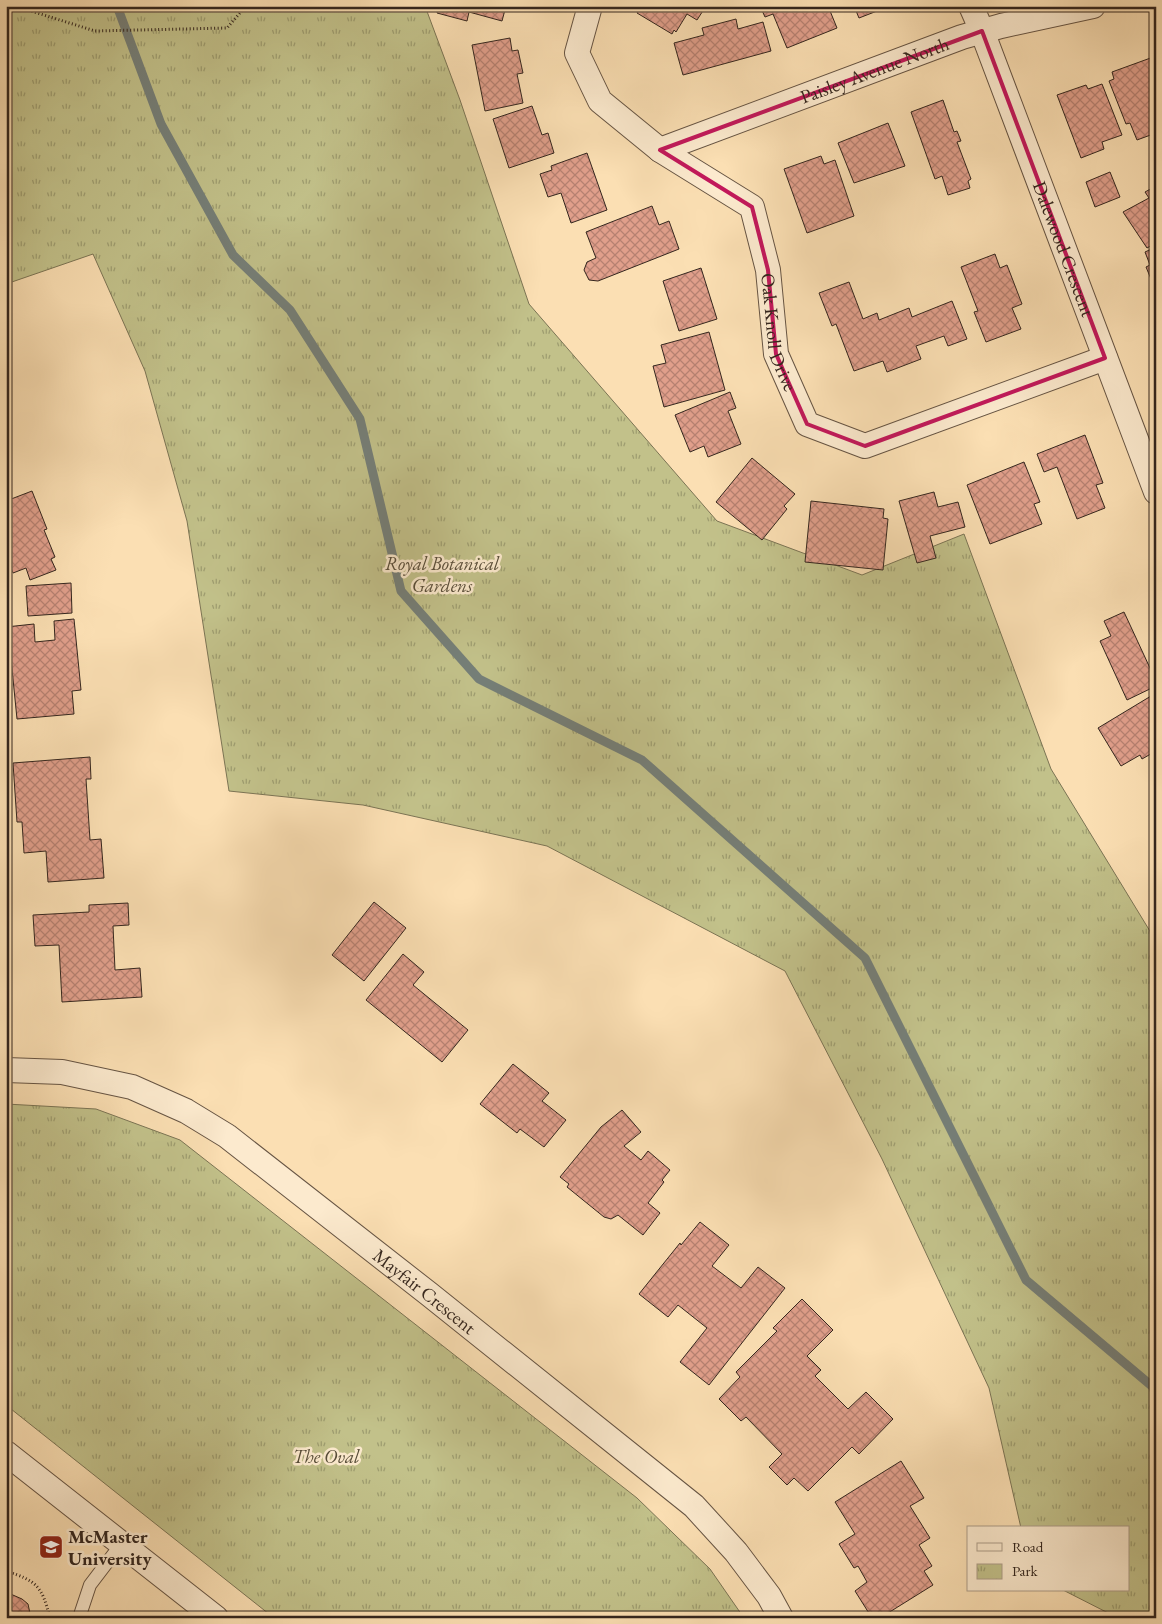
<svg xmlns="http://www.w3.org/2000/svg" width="1162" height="1624" font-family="'EB Garamond',serif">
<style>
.park{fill:url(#park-tufts);stroke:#7b7454}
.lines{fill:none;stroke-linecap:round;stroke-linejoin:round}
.stream{stroke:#757f78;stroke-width:9}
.building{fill:url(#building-cross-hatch);stroke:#34261e}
.lane-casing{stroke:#665443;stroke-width:14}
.street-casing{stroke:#665443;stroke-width:26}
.path{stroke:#34261e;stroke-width:3;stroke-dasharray:1 2.5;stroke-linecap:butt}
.lane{stroke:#fceace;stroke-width:12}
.street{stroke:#fceace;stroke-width:24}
.marked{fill:none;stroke:#c2185b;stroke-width:4;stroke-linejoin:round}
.labels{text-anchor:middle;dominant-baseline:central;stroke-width:5;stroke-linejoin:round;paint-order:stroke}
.street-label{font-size:19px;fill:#34261e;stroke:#fceace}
.park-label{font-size:19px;font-style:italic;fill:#584d39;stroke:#fceace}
.poi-label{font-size:19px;font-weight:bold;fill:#34261e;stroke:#fceace;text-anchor:start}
</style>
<defs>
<pattern id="park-tufts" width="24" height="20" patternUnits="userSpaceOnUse" patternTransform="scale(1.25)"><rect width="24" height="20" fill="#c2c18a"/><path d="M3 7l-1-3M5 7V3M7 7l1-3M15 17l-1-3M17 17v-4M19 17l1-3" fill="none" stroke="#9e9d70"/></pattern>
<pattern id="building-cross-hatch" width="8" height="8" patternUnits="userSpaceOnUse" patternTransform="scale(1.25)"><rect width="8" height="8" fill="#e09f8b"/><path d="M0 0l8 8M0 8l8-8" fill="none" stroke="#b68171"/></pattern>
</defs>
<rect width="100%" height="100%" fill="#fbdfb3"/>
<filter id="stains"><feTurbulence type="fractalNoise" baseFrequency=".004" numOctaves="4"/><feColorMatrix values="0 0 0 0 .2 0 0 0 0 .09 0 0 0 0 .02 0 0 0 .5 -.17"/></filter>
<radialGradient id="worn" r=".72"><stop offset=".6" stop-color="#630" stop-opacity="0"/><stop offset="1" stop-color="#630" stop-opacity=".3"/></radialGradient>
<g class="park">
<path d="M 6,6 L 425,6 L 460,100 L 529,304 L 717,521 L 862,575 L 964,534 L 1051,769 L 1156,941 L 1156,1618 L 1118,1618 L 1063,1590 L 1128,1590 L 1128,1528 L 1021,1528 L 989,1388 L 882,1159 L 785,971 L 547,846 L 363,805 L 229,791 L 187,521 L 145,371 L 93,254 L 6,284 Z"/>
<path d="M 6,1104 L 96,1109 L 180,1140 L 637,1498 L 710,1569 L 744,1618 L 274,1618 L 6,1405 Z"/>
</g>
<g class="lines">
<path class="stream" d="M 117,6 L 161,124 L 233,255 L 290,310 L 360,419 L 401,591 L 479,679 L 642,760 L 865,958 L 1026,1280 L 1153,1387 L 1156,1396"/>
</g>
<g class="building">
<path d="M 439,6 L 506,6 L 502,21 L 469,12 L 467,21 L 437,13 Z"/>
<path d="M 641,6 L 706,6 L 697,20 L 687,14 L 676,32 L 674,30 L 672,34 L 637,13 Z"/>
<path d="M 760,6 L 828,6 L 837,28 L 787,48 L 773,14 L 765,17 Z"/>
<path d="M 854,6 L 890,6 L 859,18 Z"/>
<path d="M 736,19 L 738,29 L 763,22 L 771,51 L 683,75 L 674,43 L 704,35 L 702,28 Z"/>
<path d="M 510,38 L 512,51 L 518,50 L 523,73 L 517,74 L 523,103 L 485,111 L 472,45 Z"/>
<path d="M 1156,56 L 1156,82 L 1152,83 L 1156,92 L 1156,133 L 1137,140 L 1130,123 L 1126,124 L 1109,81 L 1114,79 L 1112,72 Z"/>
<path d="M 1102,84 L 1122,135 L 1102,142 L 1104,149 L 1081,158 L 1057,95 L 1086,85 L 1088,89 Z"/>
<path d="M 943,100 L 954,132 L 957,131 L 961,141 L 957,142 L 971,179 L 968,181 L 970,188 L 948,195 L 942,176 L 935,179 L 911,112 Z"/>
<path d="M 532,106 L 542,135 L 548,133 L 554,153 L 509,168 L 493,119 Z"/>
<path d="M 888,123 L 905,166 L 854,183 L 838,143 Z"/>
<path d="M 587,153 L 607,210 L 571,223 L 561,193 L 548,197 L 540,174 L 552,170 L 551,166 Z"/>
<path d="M 821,156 L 824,164 L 835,160 L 854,216 L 807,233 L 784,169 Z"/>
<path d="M 1110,172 L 1120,197 L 1095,207 L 1086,182 Z"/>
<path d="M 1156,186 L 1156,243 L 1147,248 L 1123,212 L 1149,198 L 1145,192 Z"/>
<path d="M 652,206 L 659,225 L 669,221 L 679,249 L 598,281 L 589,280 L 584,270 L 587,262 L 596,258 L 586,232 Z"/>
<path d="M 1156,247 L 1156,291 L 1146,267 L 1150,265 L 1145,252 Z"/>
<path d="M 995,254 L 1000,268 L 1007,265 L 1022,304 L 1012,308 L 1021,329 L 986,342 L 974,312 L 978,311 L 961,267 Z"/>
<path d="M 701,268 L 717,319 L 679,331 L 663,281 Z"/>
<path d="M 849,282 L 863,319 L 877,313 L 879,320 L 909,308 L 912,317 L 952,301 L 967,339 L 948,346 L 944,336 L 916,346 L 921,359 L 887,372 L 883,361 L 854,371 L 836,324 L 832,326 L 819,293 Z"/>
<path d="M 709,332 L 725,390 L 664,407 L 653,366 L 666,363 L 661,345 Z"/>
<path d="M 730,392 L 736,408 L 728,411 L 741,444 L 708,457 L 704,446 L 690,452 L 675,415 Z"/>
<path d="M 1085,435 L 1103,483 L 1096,485 L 1105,508 L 1077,519 L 1057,467 L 1044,472 L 1037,454 Z"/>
<path d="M 752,458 L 795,494 L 784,506 L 787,509 L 762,540 L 716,502 Z"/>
<path d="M 1024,462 L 1040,502 L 1034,504 L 1042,524 L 990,544 L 967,485 Z"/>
<path d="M 32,491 L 47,529 L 44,530 L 55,557 L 51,559 L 56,570 L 30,580 L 26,568 L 13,573 L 6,555 L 6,501 Z"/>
<path d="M 934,492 L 938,507 L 958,502 L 965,527 L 930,536 L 936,558 L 917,563 L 899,501 Z"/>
<path d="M 811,501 L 884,509 L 883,518 L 888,519 L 883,570 L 805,562 Z"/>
<path d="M 71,583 L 72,613 L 28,616 L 26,586 Z"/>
<path d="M 1124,612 L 1156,681 L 1156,686 L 1127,700 L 1100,641 L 1111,636 L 1104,621 Z"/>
<path d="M 74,619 L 81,690 L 72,691 L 74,714 L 17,719 L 11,659 L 6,659 L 6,627 L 34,624 L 35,642 L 55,640 L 54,621 Z"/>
<path d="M 1151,696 L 1156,705 L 1156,751 L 1142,759 L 1140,755 L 1121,766 L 1098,728 Z"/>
<path d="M 90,757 L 91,779 L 86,779 L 90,840 L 101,839 L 104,878 L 48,882 L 46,851 L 24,853 L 22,822 L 17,822 L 13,763 Z"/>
<path d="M 374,902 L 406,928 L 364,981 L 332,955 Z"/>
<path d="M 128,903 L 129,925 L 113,926 L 115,970 L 140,968 L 142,997 L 62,1002 L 59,945 L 35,946 L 33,915 L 89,912 L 89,905 Z"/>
<path d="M 403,954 L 424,972 L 413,985 L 468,1030 L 442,1062 L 366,1000 Z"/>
<path d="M 513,1064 L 549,1093 L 542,1101 L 566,1120 L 544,1147 L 520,1129 L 517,1133 L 480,1104 Z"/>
<path d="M 622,1110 L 641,1132 L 624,1146 L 641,1160 L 648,1151 L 670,1170 L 662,1180 L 664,1182 L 648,1203 L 660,1213 L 643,1235 L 618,1215 L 611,1219 L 604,1217 L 567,1187 L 569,1184 L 560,1177 L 601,1127 Z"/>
<path d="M 700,1222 L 729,1245 L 712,1266 L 741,1288 L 758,1267 L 785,1288 L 709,1385 L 680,1362 L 707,1328 L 678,1305 L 668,1317 L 639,1294 L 680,1243 L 681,1245 Z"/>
<path d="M 802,1299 L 833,1330 L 807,1356 L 821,1370 L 815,1376 L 848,1409 L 866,1392 L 893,1419 L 859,1454 L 852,1447 L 808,1491 L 794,1478 L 787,1485 L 769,1467 L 782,1454 L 746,1417 L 741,1421 L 719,1399 L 740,1377 L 736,1372 L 777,1331 L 773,1328 Z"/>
<path d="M 901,1461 L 924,1498 L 910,1506 L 930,1538 L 919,1545 L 932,1566 L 924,1571 L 933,1585 L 880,1618 L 872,1618 L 855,1591 L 867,1582 L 858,1566 L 854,1568 L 839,1544 L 855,1534 L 835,1502 Z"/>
<path d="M 6,1592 L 22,1599 L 28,1604 L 31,1618 L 6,1618 Z"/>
</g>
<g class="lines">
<defs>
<path id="lane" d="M 79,1618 L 90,1585 L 122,1543"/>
<g id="street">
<path id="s1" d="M 590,6 L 577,53 L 600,101 L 660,150 L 752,207 L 768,270 L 776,354 L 807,424 L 865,446 L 1105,358"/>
<path id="s2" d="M 971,6 L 982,31 L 1156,492"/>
<path id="s3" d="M 660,150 L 962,37 L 1001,26 L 1093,6"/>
<path id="s4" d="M 6,1070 L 62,1072 L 132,1087 L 186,1111 L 227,1136 L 429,1294 L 694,1506 L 736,1552 L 769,1596 L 781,1618"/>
<path d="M 6,1453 L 216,1618"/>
</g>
</defs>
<use href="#lane" class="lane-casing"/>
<use href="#street" class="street-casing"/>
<g class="path">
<path d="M 15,6 L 95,31 L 227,28 L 246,6"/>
<path d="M 6,1571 C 37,1581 42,1586 50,1618"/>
</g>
<use href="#lane" class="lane"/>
<use href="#street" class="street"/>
</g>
<path class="marked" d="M 982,31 L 1105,358 L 865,446 L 807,424 L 776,354 L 768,270 L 752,207 L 660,150 Z"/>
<defs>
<symbol id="university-square" viewBox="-11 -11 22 22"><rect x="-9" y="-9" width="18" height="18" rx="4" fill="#8f2418" stroke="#fceace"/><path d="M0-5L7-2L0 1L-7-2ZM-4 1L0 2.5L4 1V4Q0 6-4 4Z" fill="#fff"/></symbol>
</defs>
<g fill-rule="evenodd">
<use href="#university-square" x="37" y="1533" width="28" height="28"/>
</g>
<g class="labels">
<g class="street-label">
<text stroke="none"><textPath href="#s3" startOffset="229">Paisley Avenue North</textPath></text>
<text stroke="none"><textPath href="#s2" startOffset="260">Dalewood Crescent</textPath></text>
<text stroke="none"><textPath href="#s1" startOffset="416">Oak Knoll Drive</textPath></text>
<text stroke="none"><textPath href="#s4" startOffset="486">Mayfair Crescent</textPath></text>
</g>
<g class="park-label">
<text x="442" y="563">Royal Botanical<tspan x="442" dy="22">Gardens</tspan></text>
<text x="326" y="1456">The Oval</text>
</g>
<g class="poi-label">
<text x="68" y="1536">McMaster<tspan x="68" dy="22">University</tspan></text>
</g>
</g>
<rect width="1162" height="1624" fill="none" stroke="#fbdfb3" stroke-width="25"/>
<rect x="8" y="8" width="1147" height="1609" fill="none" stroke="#34261e" stroke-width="2.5"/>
<rect x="12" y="12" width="1137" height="1599" fill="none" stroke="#34261e"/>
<rect x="967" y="1526" width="162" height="65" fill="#fceace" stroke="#ac9c88"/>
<rect x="977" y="1543" width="25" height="8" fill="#fceace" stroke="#ac9c88"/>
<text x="1012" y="1552" font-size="15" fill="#34261e">Road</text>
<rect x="977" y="1564" width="25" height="15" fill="url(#park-tufts)" stroke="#ac9c88"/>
<text x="1012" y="1576" font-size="15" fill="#34261e">Park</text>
<rect width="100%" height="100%" filter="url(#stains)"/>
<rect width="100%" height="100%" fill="url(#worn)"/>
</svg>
